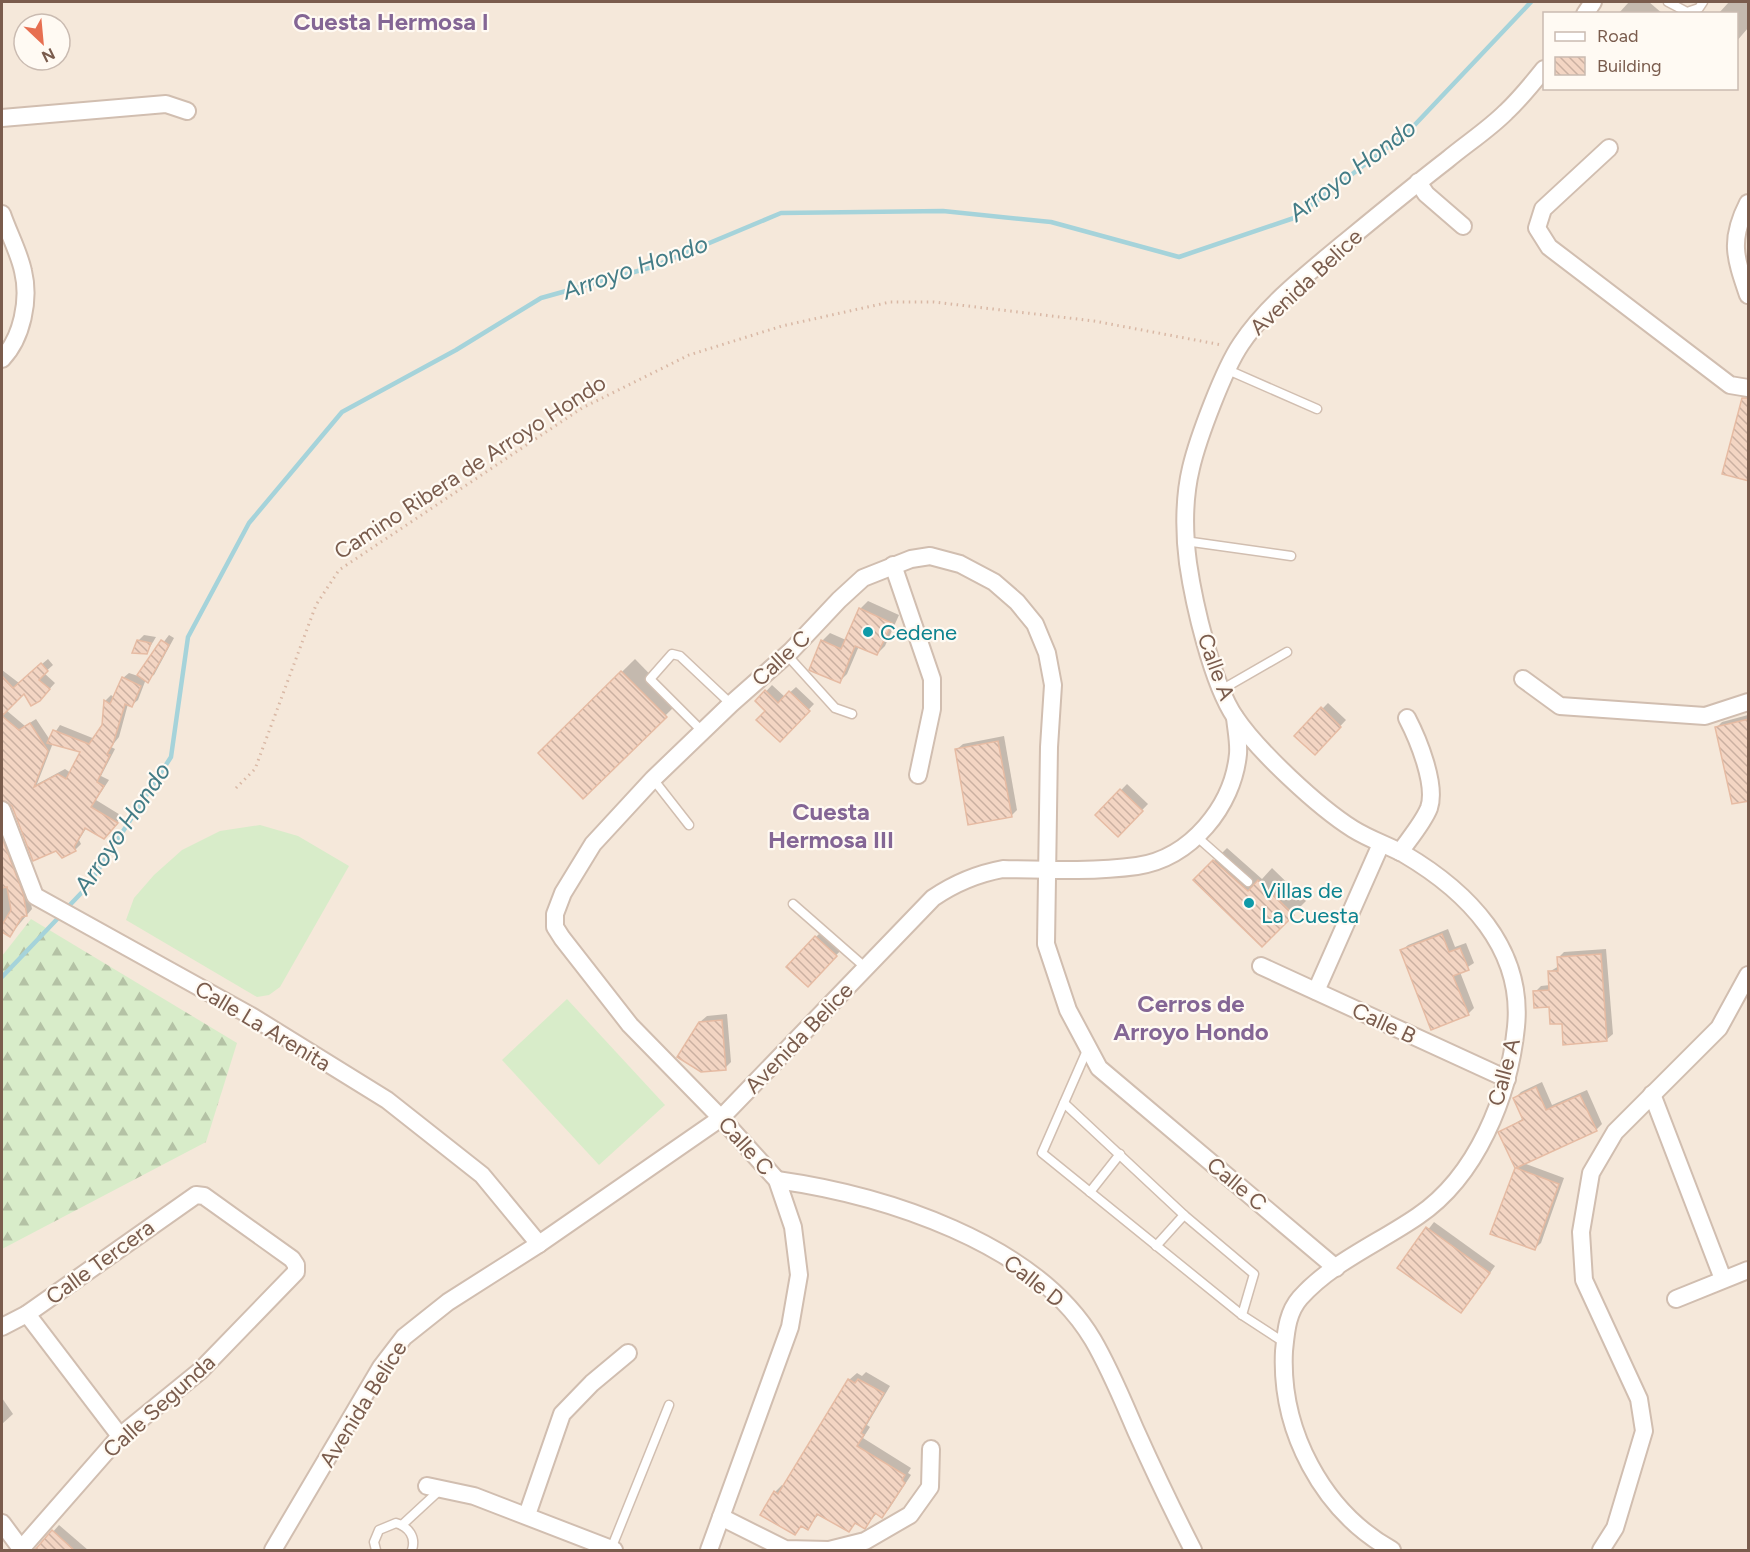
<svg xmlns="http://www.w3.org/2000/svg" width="1750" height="1552" font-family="Figtree,sans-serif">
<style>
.residential{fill:#f5e8da;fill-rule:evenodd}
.grass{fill:#d8ecc9}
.forest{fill:url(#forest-firs)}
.shadow{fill:#0003;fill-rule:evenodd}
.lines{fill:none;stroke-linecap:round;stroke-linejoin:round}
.stream{stroke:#a5d3da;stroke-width:4.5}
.building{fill:url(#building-back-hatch);stroke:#e6bba3;stroke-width:1.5}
.service-casing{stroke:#d1beb0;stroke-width:11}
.minor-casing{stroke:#d1beb0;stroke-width:20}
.path{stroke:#d9b8a5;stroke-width:3;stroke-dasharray:1.5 4.5;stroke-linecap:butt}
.service{stroke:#fff;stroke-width:8}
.minor{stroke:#fff;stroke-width:16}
.culture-dot{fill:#0f9aa8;stroke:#fffaf3;stroke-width:2}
.labels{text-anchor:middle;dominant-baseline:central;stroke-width:4.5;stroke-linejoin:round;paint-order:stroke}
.street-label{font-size:22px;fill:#7a5c4d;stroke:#fffaf3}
.culture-label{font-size:22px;fill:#0d838f;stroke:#fffaf3;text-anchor:start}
.neighbourhood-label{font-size:24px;font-weight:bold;fill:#846695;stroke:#fffaf3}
.water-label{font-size:24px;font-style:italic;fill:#437c86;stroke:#fffaf3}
</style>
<defs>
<pattern id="forest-firs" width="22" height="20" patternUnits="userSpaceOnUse" patternTransform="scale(1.5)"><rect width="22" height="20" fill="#d8ecc9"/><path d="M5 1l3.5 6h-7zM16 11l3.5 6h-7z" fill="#b4c2a5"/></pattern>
<pattern id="building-back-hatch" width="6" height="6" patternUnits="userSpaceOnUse" patternTransform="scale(1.5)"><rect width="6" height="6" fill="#f3d5c3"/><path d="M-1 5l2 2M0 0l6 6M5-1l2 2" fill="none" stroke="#cab0a1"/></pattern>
</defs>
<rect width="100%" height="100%" fill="#fdf6ec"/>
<path class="residential" d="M 2,2 L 1748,2 L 1748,1550 L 2,1550 ZM 1544,14 L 1736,14 L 1736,88 L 1544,88 ZM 24,24 L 60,24 L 60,60 L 24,60 Z"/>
<g class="grass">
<path d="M 260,825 L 298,836 L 349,866 L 280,987 L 269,995 L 257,997 L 126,920 L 134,898 L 154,875 L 182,850 L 220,831 Z"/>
<path d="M 567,999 L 665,1105 L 599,1165 L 502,1060 Z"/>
</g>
<path class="forest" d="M 31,919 L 237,1043 L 206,1142 L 2,1249 L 2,956 Z"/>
<g class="shadow">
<path d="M 1629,2 L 1649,2 L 1663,14 L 1618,14 Z"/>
<path d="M 1729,2 L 1748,2 L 1748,28 L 1736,42 L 1736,14 L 1718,14 Z"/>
<path d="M 868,601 L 899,615 L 885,646 L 877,654 L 859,646 L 847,674 L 839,682 L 822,641 L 830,633 L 846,640 L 860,609 Z"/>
<path d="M 144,635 L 156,637 L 147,652 L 138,641 Z"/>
<path d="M 169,635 L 174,638 L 154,675 L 146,679 L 138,700 L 132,705 L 128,704 L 119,737 L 111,747 L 115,749 L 101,776 L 109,780 L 96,800 L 122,816 L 110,832 L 87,827 L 79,840 L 81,844 L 75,850 L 5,798 L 2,799 L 2,762 L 14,755 L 2,747 L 2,670 L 19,683 L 48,659 L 53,665 L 44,673 L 55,683 L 45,694 L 25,691 L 6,710 L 25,726 L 36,719 L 50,740 L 60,725 L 95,739 L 103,725 L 105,701 L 111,695 L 115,698 L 123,678 L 129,673 L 138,676 ZM 53,743 L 82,752 L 71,773 L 65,769 L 37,784 Z"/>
<path d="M 635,659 L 678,703 L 583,797 L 540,753 Z"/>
<path d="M 772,685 L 785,697 L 796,687 L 814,704 L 780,740 L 767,711 L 757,701 Z"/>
<path d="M 1328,703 L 1346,720 L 1315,753 L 1296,736 Z"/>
<path d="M 1748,715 L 1748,799 L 1716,728 L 1722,722 Z"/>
<path d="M 1004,736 L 1017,810 L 1011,816 L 956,750 L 963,744 Z"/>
<path d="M 1127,784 L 1148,804 L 1118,835 L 1097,815 Z"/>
<path d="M 2,818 L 28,887 L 32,909 L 10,935 L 2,930 Z"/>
<path d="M 1227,848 L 1262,879 L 1272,868 L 1306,901 L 1262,945 L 1195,880 Z"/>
<path d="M 1448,929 L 1455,947 L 1466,943 L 1474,963 L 1460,972 L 1474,1008 L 1468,1014 L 1401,951 L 1408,945 Z"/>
<path d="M 822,931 L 842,949 L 808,985 L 816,937 Z"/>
<path d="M 1606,949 L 1613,1034 L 1606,1040 L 1563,1022 L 1550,1005 L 1535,992 L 1541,986 L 1550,985 L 1549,972 L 1559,966 L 1558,958 L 1564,952 Z"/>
<path d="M 727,1014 L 731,1062 L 725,1068 L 700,1022 L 707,1016 Z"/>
<path d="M 1542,1082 L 1552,1105 L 1587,1090 L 1602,1124 L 1596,1130 L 1523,1163 L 1564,1178 L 1541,1243 L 1534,1249 L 1492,1233 L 1517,1168 L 1500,1132 L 1524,1118 L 1515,1098 L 1521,1092 Z"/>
<path d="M 1434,1222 L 1495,1266 L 1467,1305 L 1399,1267 Z"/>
<path d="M 866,1372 L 890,1386 L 867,1425 L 870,1427 L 863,1438 L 911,1468 L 908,1473 L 911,1475 L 889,1509 L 882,1516 L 877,1513 L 866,1526 L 857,1522 L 849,1530 L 819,1514 L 807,1528 L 803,1525 L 795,1533 L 775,1492 L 782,1485 L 784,1486 L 849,1380 L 857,1373 L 862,1376 Z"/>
<path d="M 2,1398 L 13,1414 L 2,1424 Z"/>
<path d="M 59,1525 L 88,1550 L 37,1550 Z"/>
</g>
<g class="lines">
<g class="stream">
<path d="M 66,909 L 87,887 L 171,757 L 188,637 L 249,523 L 342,412 L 456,350 L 541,298 L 652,267 L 781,213 L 943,211 L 1051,222 L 1179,257 L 1294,218 L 1408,132 L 1531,2"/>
<path d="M 2,977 L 61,915"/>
</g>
</g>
<g class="building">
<path d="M 1742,398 L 1749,398 L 1749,481 L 1722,474 Z"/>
<path d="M 859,608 L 892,623 L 877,655 L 855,646 L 840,683 L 811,671 L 809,670 L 821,640 L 841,649 Z"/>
<path d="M 137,640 L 151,643 L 147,654 L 132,653 Z"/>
<path d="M 161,640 L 169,645 L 148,683 L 137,675 Z"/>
<path d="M 41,663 L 48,671 L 39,680 L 50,689 L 40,701 L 31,706 L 24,694 L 2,716 L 2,676 L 13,688 Z"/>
<path d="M 621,671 L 667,717 L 583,799 L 538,753 Z"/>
<path d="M 122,677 L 141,686 L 132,707 L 125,704 L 113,744 L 107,754 L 110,755 L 97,782 L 104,786 L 91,807 L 118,823 L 104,839 L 85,828 L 74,847 L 76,851 L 62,858 L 56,851 L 33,861 L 12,806 L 2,800 L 2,716 L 19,730 L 30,723 L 48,751 L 34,787 L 58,774 L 66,779 L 80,752 L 47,743 L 53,730 L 89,744 L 102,725 L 104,700 L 110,704 Z"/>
<path d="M 765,690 L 778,703 L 789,691 L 810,711 L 780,742 L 756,720 L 765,711 L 755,701 Z"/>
<path d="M 1321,707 L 1341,727 L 1315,755 L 1294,736 Z"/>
<path d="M 1749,719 L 1749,801 L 1732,804 L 1715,727 Z"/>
<path d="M 998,741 L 1012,817 L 968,825 L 955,749 Z"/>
<path d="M 1120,789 L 1143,811 L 1118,837 L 1095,815 Z"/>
<path d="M 2,838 L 23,893 L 27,916 L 22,917 L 10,937 L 2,932 L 2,925 L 11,910 L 7,887 L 2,888 Z"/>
<path d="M 1213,860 L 1248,891 L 1258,880 L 1294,915 L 1262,947 L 1193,880 Z"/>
<path d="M 1442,934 L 1449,952 L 1460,948 L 1469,970 L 1453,976 L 1469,1015 L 1431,1030 L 1400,950 Z"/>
<path d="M 815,936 L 837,956 L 808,987 L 786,967 Z"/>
<path d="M 1601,954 L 1607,1041 L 1563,1045 L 1562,1024 L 1550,1024 L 1549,1007 L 1534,1008 L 1533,991 L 1549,990 L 1548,971 L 1558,971 L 1557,957 Z"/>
<path d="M 722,1020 L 726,1070 L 701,1072 L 677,1057 L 699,1022 Z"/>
<path d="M 1536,1087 L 1546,1110 L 1580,1095 L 1597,1131 L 1516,1168 L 1559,1184 L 1535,1250 L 1490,1234 L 1515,1168 L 1498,1132 L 1523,1120 L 1513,1098 Z"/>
<path d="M 1426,1227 L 1490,1273 L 1461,1313 L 1397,1268 Z"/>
<path d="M 848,1379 L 855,1383 L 858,1379 L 884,1393 L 861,1433 L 864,1435 L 857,1446 L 905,1475 L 902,1480 L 905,1483 L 882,1518 L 875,1513 L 865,1529 L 855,1523 L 849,1532 L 817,1514 L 808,1530 L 801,1526 L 795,1535 L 760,1515 L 774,1491 L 778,1494 Z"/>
<path d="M 52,1530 L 75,1551 L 34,1551 Z"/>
</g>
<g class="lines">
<defs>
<g id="service">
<path d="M 1668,2 L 1687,12 L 1699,8 L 1703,2"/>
<path d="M 1228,370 L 1317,409"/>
<path d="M 1185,541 L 1291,556"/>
<path d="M 787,655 L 835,708 L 852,714"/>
<path d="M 1221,690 L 1287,652"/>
<path d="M 702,731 L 650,679 L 672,654 L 680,656 L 731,704"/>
<path d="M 653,779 L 689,825"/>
<path d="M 1196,836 L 1248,882"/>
<path d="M 793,904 L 866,968"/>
<path d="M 1088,1048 L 1042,1153 L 1242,1315 L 1285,1343"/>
<path d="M 1064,1103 L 1184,1215 L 1254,1274 L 1242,1315"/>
<path d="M 1090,1192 L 1120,1154"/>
<path d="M 1156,1246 L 1184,1215"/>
<path d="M 402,1525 L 441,1489"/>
<path d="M 611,1549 L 669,1405"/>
<path d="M 376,1550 L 374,1542 L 379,1530 L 396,1523 C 409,1527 416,1537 412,1550"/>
</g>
<g id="minor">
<path d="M 1585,14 L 1593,2"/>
<path d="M 2,118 L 166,104 L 187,111"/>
<path d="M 1609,148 L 1543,209 L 1537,228 L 1549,247 L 1730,385 L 1748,388"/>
<path d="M 1418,182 L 1426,194 L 1463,226"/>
<path d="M 1748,203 C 1729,240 1735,257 1748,295"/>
<path d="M 2,214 C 8,232 19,252 23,271 C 30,300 22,338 2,359"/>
<path d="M 893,565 L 932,679 L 932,709 L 918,775"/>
<path d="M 1523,679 L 1560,706 L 1705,716 L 1748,702"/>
<path d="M 2,810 L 35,896 L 253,1017 L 387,1100 L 482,1175 L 539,1244"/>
<path d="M 1400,852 C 1409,839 1423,823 1429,808 C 1437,785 1418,739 1407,718"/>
<path d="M 1261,966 L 1507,1079"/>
<path d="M 1316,991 L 1381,844"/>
<path d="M 1652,1094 L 1723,1279"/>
<path d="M 777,1180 C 883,1195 1035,1242 1093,1340 C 1110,1369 1123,1401 1136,1431 C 1154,1471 1173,1511 1193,1550"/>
<path d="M 1676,1299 L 1748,1270"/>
<path d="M 27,1314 L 120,1436"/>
<path d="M 2,1327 L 27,1314 L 196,1195 L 204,1196 L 292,1259 L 296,1265 L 296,1272 L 200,1371 L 120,1436 L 21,1549"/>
<path d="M 427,1486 L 474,1496 L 614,1550"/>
<path d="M 527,1515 L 562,1414 L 592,1383 L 628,1353"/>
<path d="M 721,1517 L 785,1549 L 829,1550 L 865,1541 L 910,1515 L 930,1487 L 931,1449"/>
<path d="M 2,1523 L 22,1550"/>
<path d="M 273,1550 L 381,1367 L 404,1337 L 448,1302 L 539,1244 L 721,1118 L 933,898 C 955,883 976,874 1003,869 C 1047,870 1094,872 1137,866 C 1191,858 1233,806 1238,754 C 1239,742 1236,729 1235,717"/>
<path d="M 709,1550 L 790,1327 L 799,1275 L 793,1227 L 777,1180 L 721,1118 L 630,1025 L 562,938 L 555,927 L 555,914 L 563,893 L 593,844 L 653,779 L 731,704 L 791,651 L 839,600 L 863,578 L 911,559 L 930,556 L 960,564 L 994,582 L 1017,602 L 1035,624 L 1047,653 L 1053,685 L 1049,747 L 1046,944 L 1068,1010 L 1099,1068 L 1336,1268"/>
<path d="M 1392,1550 C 1322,1511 1280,1430 1284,1351 C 1286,1332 1287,1313 1300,1298 C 1332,1262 1379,1243 1418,1216 C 1477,1176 1509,1096 1516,1027 C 1524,948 1467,891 1404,854 C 1387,845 1369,839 1353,829 C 1318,807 1258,751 1235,717 C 1212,683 1194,604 1188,563 C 1184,533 1184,497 1191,468 C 1198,438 1224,369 1241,344 C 1267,305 1307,274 1343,244 C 1377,216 1412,187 1447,160 C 1466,144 1488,130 1506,112 C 1520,99 1532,84 1544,69"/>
<path d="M 1601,1550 L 1615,1528 L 1644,1431 L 1639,1399 L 1584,1280 L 1581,1232 L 1591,1173 L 1615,1132 L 1719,1028 L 1748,975"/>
</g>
</defs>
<use href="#service" class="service-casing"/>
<use href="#minor" class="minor-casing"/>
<path class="path" d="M 236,788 L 255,769 L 316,605 L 339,570 L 582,408 L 689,355 L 782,326 L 890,302 L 934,302 L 1094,321 L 1222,345"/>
<use href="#service" class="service"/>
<use href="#minor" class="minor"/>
</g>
<g class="culture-dot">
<circle cx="868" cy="632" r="6"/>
<circle cx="1249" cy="903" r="6"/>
</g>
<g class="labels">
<g class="street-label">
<text transform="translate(1306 282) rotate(-43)">Avenida Belice</text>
<text transform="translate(470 467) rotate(-33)">Camino Ribera de Arroyo Hondo</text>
<text transform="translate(781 658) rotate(-43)">Calle C</text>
<text transform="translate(1216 667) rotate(70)">Calle A</text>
<text transform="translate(1384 1023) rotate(25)">Calle B</text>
<text transform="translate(263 1026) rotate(31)">Calle La Arenita</text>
<text transform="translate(799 1038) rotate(-46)">Avenida Belice</text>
<text transform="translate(1504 1072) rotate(-75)">Calle A</text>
<text transform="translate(746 1146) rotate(48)">Calle C</text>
<text transform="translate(1237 1184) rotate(40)">Calle C</text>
<text transform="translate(100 1262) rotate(-36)">Calle Tercera</text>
<text transform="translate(1034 1281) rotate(38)">Calle D</text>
<text transform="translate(363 1404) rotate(-58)">Avenida Belice</text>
<text transform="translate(159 1406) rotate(-42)">Calle Segunda</text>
</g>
<g class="culture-label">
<text x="880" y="632">Cedene</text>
<text x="1261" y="890">Villas de<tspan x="1261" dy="25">La Cuesta</tspan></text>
</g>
<g class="neighbourhood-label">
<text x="391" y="21">Cuesta Hermosa I</text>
<text x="831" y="811">Cuesta<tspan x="831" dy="28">Hermosa III</tspan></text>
<text x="1191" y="1003">Cerros de<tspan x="1191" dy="28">Arroyo Hondo</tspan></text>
</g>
<g class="water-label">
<text transform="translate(1352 170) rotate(-37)">Arroyo Hondo</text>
<text transform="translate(635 267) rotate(-19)">Arroyo Hondo</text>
<text transform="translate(122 828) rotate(-56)">Arroyo Hondo</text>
</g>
</g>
<rect width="1750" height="1552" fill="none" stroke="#7a5c4d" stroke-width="6"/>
<rect x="1543" y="12" width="195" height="78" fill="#fffaf3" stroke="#cabbb1" stroke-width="1.5"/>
<rect x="1555" y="32" width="30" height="9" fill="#ffffff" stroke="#cabbb1" stroke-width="1.5"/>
<text x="1597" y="42" font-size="18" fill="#7a5c4d">Road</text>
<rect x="1555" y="57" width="30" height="18" fill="url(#building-back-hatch)" stroke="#cabbb1" stroke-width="1.5"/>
<text x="1597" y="72" font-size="18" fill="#7a5c4d">Building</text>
<g transform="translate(42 42) rotate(154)"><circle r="28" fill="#fffaf3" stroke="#cabbb1" stroke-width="1.5"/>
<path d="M0-4.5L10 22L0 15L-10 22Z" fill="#e76f51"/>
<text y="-9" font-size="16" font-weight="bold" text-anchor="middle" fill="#7a5c4d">N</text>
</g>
</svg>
